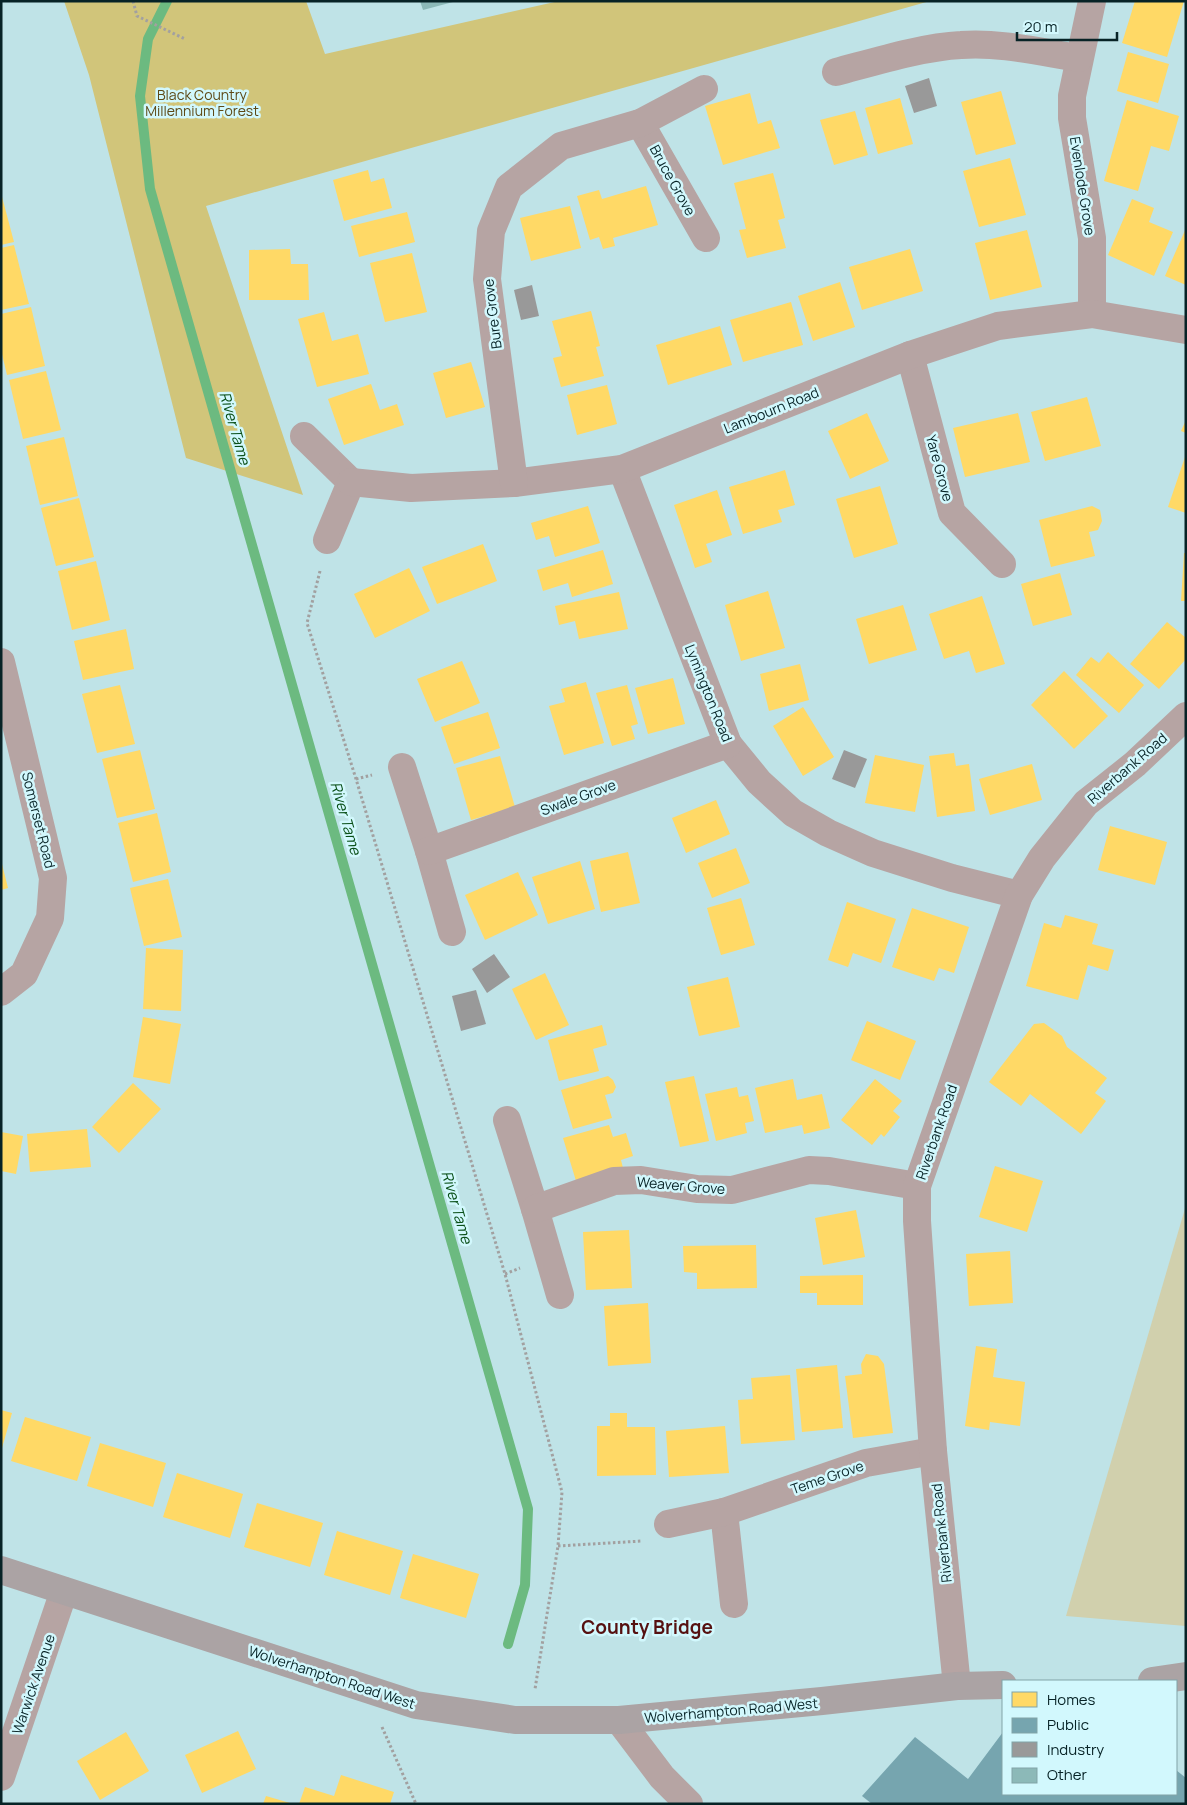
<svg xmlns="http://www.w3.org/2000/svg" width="1187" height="1805" font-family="Manrope,sans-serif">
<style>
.green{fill:#d1d0ad}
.forest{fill:#d1c57a}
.homes{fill:#ffd966}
.public{fill:#76a5af}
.industry{fill:#999}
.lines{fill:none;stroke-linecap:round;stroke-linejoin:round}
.stream{stroke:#6cba80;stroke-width:10}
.building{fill:#8cb9b8}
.path{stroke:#a2a0a0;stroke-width:3;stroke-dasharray:2.5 2.5;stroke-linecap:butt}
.minor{stroke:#b6a4a3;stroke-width:28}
.major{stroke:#aba3a4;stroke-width:28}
.labels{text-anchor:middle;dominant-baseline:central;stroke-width:5;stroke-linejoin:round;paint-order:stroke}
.park-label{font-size:14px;fill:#5e4916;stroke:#d2f8fd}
.street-label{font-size:14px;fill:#072326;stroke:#d2f8fd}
.water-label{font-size:15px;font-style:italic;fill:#0a4f18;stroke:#d2f8fd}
.district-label{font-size:19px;font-weight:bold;fill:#561111;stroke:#d2f8fd}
</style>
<rect width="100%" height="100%" fill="#bfe3e7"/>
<path class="green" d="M 1186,1205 L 1186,1626 L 1066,1616 Z"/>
<path class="forest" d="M 64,1 L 306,1 L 325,54 L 559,1 L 930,1 L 206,206 L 303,495 L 186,458 L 89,75 Z"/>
<g class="homes">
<path d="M 1135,1 L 1184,1 L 1167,57 L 1122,43 Z"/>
<path d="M 1128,52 L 1169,64 L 1158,103 L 1117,91 Z"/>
<path d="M 1001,91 L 1016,144 L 976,155 L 961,102 Z"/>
<path d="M 750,93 L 758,124 L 771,120 L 780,148 L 723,165 L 705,106 Z"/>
<path d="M 900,98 L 913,144 L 878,154 L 865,108 Z"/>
<path d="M 1127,100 L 1179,116 L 1169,151 L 1151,146 L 1138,191 L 1104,181 Z"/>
<path d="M 855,111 L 868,155 L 834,165 L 820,120 Z"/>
<path d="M 1010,158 L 1026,215 L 979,227 L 963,171 Z"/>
<path d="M 368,170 L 371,182 L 384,178 L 392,208 L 344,221 L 333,180 Z"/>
<path d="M 773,173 L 785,218 L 778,220 L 786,248 L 747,258 L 739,230 L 746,229 L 734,183 Z"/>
<path d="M 646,186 L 658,225 L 613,238 L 615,246 L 603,249 L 599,237 L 590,240 L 577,196 L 599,190 L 602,199 Z"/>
<path d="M 1,193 L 14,242 L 1,245 Z"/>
<path d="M 1132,199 L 1154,208 L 1149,222 L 1173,232 L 1154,276 L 1108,255 Z"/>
<path d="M 570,206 L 581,248 L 531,261 L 520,218 Z"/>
<path d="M 407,212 L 415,242 L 359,257 L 351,226 Z"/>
<path d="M 1186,228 L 1186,285 L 1165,276 Z"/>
<path d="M 1027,230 L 1042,287 L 990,300 L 975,243 Z"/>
<path d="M 14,245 L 29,304 L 1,310 L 1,248 Z"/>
<path d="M 290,249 L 291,264 L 308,264 L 309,300 L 249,300 L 249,250 Z"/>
<path d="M 910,249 L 923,291 L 862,310 L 849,267 Z"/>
<path d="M 412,253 L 427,312 L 385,322 L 370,263 Z"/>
<path d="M 840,282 L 855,327 L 813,341 L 798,296 Z"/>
<path d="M 791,302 L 803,345 L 743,362 L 730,320 Z"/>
<path d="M 31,307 L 45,366 L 7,375 L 1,350 L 1,314 Z"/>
<path d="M 591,311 L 600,346 L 596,347 L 604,376 L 561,387 L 553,358 L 562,356 L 552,321 Z"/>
<path d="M 324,312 L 332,341 L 358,334 L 369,374 L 317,387 L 298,319 Z"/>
<path d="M 720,326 L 732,365 L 668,385 L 656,345 Z"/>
<path d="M 471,362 L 485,407 L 446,418 L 433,373 Z"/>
<path d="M 46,371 L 61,430 L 23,439 L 9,380 Z"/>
<path d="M 371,384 L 380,410 L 397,404 L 404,425 L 344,445 L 328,399 Z"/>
<path d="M 607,385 L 617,424 L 577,435 L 567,395 Z"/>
<path d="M 1087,397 L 1101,446 L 1045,461 L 1031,412 Z"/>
<path d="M 867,413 L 889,461 L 850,479 L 828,431 Z"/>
<path d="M 1018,413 L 1030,462 L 965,477 L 953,428 Z"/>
<path d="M 1186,420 L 1186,433 L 1181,431 Z"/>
<path d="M 64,437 L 78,496 L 40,505 L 26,446 Z"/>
<path d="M 1186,454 L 1186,513 L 1168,507 Z"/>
<path d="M 785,470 L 795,505 L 778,510 L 782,522 L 743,534 L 729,487 Z"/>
<path d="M 880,486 L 898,544 L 854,558 L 836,499 Z"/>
<path d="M 717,490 L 732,535 L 706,544 L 712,562 L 695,568 L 674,505 Z"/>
<path d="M 79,498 L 94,557 L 56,566 L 41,508 Z"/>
<path d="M 588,506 L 600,543 L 555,557 L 549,536 L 536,540 L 531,523 Z"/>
<path d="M 1092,506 L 1100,510 L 1102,521 L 1098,530 L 1089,532 L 1095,556 L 1051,567 L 1039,520 Z"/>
<path d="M 483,544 L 497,581 L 437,604 L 422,567 Z"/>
<path d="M 603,550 L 613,584 L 572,597 L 568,583 L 543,591 L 537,570 Z"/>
<path d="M 1184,553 L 1186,553 L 1186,601 L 1181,601 Z"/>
<path d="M 96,561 L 110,620 L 72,630 L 58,571 Z"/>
<path d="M 409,568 L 430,611 L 375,638 L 354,594 Z"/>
<path d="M 1060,573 L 1072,615 L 1033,626 L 1021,584 Z"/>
<path d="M 768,591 L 785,648 L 741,661 L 725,605 Z"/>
<path d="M 619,592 L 628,629 L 579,639 L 575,621 L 559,625 L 555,606 Z"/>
<path d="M 982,596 L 1005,664 L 976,673 L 969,651 L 944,659 L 929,614 Z"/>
<path d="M 903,605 L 917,650 L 869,664 L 856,619 Z"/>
<path d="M 1167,622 L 1186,638 L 1186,659 L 1159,689 L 1130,664 Z"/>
<path d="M 126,629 L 134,669 L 83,680 L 74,641 Z"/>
<path d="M 1108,652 L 1144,685 L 1119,713 L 1076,675 L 1091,657 L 1099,663 Z"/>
<path d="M 462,661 L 480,703 L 435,722 L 417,679 Z"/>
<path d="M 800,664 L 809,700 L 769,711 L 760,674 Z"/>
<path d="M 1064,671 L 1108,716 L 1074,749 L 1031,705 Z"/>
<path d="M 673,678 L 685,724 L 648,734 L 635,688 Z"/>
<path d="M 586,682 L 604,743 L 564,755 L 549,706 L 565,702 L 561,689 Z"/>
<path d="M 120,685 L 135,744 L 97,753 L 82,694 Z"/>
<path d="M 627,685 L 638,724 L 631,726 L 635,739 L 612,746 L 596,693 Z"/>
<path d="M 803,707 L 834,757 L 803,776 L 773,726 Z"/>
<path d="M 488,712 L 500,748 L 454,764 L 441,727 Z"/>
<path d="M 140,750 L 155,809 L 117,818 L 102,759 Z"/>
<path d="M 954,753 L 956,766 L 969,764 L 975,811 L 937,817 L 929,756 Z"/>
<path d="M 875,755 L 924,765 L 915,812 L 865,803 Z"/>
<path d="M 500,756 L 515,807 L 471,820 L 456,768 Z"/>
<path d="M 1032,764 L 1042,800 L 990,815 L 979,779 Z"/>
<path d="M 716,800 L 730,834 L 686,853 L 672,818 Z"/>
<path d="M 157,813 L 171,872 L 133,882 L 118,823 Z"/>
<path d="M 1110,826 L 1167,842 L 1155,885 L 1098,870 Z"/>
<path d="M 736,848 L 750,883 L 712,898 L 698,863 Z"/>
<path d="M 628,852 L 640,903 L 601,912 L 590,861 Z"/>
<path d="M 1,860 L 8,888 L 1,890 Z"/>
<path d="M 580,861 L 595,909 L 548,924 L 532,877 Z"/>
<path d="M 518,872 L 538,915 L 485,940 L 465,895 Z"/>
<path d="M 168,879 L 182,937 L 144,946 L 130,888 Z"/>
<path d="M 741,898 L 755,945 L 721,955 L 707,908 Z"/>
<path d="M 847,902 L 896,919 L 881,963 L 853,953 L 848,967 L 828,960 Z"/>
<path d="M 912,908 L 969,927 L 954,973 L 939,968 L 934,981 L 892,967 Z"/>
<path d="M 1065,915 L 1098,924 L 1092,944 L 1114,950 L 1108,971 L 1088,965 L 1078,1000 L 1026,986 L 1044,923 L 1061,928 Z"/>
<path d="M 146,948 L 183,950 L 181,1011 L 143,1009 Z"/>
<path d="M 545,973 L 569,1025 L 536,1040 L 512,989 Z"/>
<path d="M 728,977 L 740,1027 L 699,1036 L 687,987 Z"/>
<path d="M 143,1017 L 181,1024 L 170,1084 L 133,1077 Z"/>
<path d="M 867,1021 L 916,1041 L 900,1080 L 851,1060 Z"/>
<path d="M 1044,1023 L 1062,1036 L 1067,1047 L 1107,1078 L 1095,1093 L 1106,1101 L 1081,1134 L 1030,1094 L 1021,1106 L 989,1082 L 1034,1024 Z"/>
<path d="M 602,1025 L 607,1045 L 593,1049 L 599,1071 L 559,1081 L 548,1040 Z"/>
<path d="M 608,1076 L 613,1080 L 616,1087 L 613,1093 L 605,1095 L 612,1118 L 573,1129 L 561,1090 Z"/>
<path d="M 694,1076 L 709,1141 L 680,1147 L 665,1082 Z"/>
<path d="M 793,1079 L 797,1100 L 822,1094 L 830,1128 L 804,1134 L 802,1125 L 765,1133 L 755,1088 Z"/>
<path d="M 875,1079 L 902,1101 L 893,1111 L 900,1117 L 884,1137 L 881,1134 L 872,1145 L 841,1120 Z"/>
<path d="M 133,1083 L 161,1109 L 119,1153 L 92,1127 Z"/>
<path d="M 737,1087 L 739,1097 L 748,1095 L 754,1121 L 745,1123 L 747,1133 L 716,1141 L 705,1094 Z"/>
<path d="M 609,1125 L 613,1137 L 626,1133 L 633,1156 L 621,1160 L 623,1168 L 576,1181 L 563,1138 Z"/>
<path d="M 87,1129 L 91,1167 L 30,1172 L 27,1134 Z"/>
<path d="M 1,1132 L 23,1136 L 16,1174 L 1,1171 Z"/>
<path d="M 995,1166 L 1043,1181 L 1027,1232 L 979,1217 Z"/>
<path d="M 856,1210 L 865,1257 L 823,1265 L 815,1218 Z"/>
<path d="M 629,1230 L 632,1288 L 586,1290 L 583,1232 Z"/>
<path d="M 756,1245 L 757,1288 L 697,1289 L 697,1273 L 684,1272 L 683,1246 Z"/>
<path d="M 1010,1251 L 1013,1303 L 969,1306 L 966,1254 Z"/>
<path d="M 863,1275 L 863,1305 L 817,1305 L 817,1293 L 800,1293 L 800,1276 Z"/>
<path d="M 648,1303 L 651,1363 L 608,1366 L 604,1306 Z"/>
<path d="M 976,1346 L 997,1349 L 993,1377 L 1025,1382 L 1020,1426 L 990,1422 L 989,1430 L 965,1426 Z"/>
<path d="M 866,1354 L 878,1356 L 884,1364 L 893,1433 L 853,1438 L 845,1376 L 862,1374 L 861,1364 Z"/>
<path d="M 837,1365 L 843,1428 L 802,1432 L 796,1369 Z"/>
<path d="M 790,1375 L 795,1440 L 741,1444 L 738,1400 L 753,1399 L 751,1378 Z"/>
<path d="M 1,1410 L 12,1413 L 2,1448 L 1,1448 Z"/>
<path d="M 610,1413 L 627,1413 L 627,1427 L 655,1427 L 656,1475 L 597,1476 L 597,1426 L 610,1426 Z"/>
<path d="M 25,1417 L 91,1437 L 77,1481 L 11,1461 Z"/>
<path d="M 725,1426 L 729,1473 L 669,1477 L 666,1431 Z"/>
<path d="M 100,1443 L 166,1463 L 153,1507 L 87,1486 Z"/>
<path d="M 177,1473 L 243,1494 L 230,1538 L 163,1517 Z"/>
<path d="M 257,1503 L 323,1523 L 310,1567 L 244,1547 Z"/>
<path d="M 337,1531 L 403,1551 L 390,1595 L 324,1575 Z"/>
<path d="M 413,1554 L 479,1574 L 466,1618 L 400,1598 Z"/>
<path d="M 238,1731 L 256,1769 L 202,1793 L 185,1755 Z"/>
<path d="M 126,1732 L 149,1771 L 100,1800 L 77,1761 Z"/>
<path d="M 341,1775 L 394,1792 L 390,1804 L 299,1804 L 305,1787 L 334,1796 Z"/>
<path d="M 266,1796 L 290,1803 L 290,1804 L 263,1804 Z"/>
</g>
<path class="public" d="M 1003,1732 L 1003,1794 L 1176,1794 L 1176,1770 L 1186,1778 L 1186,1804 L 872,1804 L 862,1796 L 915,1737 L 968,1779 Z"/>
<g class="industry">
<path d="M 929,78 L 937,106 L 914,113 L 905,86 Z"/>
<path d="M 532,285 L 539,316 L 521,320 L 514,290 Z"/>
<path d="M 844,750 L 867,759 L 855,788 L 832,779 Z"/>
<path d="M 494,954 L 510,977 L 487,993 L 472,969 Z"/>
<path d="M 476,990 L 486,1024 L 461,1031 L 452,996 Z"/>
</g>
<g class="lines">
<path class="stream" d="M 167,1 L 148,39 L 140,96 L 150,189 L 528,1509 L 525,1585 L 508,1644"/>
</g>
<path class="building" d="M 420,1 L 452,1 L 453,2 L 423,10 Z"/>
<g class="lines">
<g class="path">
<path d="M 133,1 L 137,16 L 185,39"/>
<path d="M 320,571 L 307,623 L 356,779 L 505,1274 L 562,1492 L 558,1546 L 535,1689"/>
<path d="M 356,779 L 372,775"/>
<path d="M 505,1274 L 520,1268"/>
<path d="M 558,1546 L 642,1541"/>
<path d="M 382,1727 L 416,1804"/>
</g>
<g class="minor">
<path d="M 1092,1 L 1072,96 L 1072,118 L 1092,238 L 1092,314"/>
<path d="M 836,72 C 874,62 922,47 961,45 C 1000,42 1040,52 1079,58"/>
<path d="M 640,123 L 706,238"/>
<path d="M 910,355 L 952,513 L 1002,564"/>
<path d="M 304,436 L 351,482 L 327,540"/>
<path d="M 622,469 L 728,744 L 759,782 L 793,813 L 828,833 L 873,853 L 952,878 L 1019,895"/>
<path d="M 351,482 L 411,488 L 514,483 L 622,469 L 910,355 L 998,326 L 1092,314 L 1186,330"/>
<path d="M 514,483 L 487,279 L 491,231 L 509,187 L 561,146 L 640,123 L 704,89"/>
<path d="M 1,662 L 53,878 L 50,918 L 24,974 L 1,992"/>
<path d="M 402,767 L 429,851 L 452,932"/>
<path d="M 429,851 L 728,744"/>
<path d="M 507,1120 L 535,1209 L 560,1295"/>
<path d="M 535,1209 L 614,1181 L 641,1180 L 697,1189 L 732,1190 L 809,1170 L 829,1171 L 917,1186"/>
<path d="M 724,1512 L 734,1604"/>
<path d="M 668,1524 L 724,1512 L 866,1463 L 933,1451"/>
<path d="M 957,1686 L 933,1451 L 917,1221 L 917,1186 L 1019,895 L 1042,858 L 1086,803 L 1135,764 L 1186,716"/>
<path d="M 619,1720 L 662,1777 L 689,1804"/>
<path d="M 1,1777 L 64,1591"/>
</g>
<g class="major">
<path d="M 1,1570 L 416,1705 L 515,1720 L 619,1720 L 822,1701 L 957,1686 L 1003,1685"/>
<path d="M 1152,1681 L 1186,1676"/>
</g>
</g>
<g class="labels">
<g class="park-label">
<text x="202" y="94">Black Country<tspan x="202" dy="16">Millennium Forest</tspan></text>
</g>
<g class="street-label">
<text transform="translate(673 180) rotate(61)">Bruce Grove</text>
<text transform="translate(1083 186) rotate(81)">Evenlode Grove</text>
<text transform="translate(492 314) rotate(-97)">Bure Grove</text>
<text transform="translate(771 410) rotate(-22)">Lambourn Road</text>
<text transform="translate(940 468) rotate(75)">Yare Grove</text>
<text transform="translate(709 693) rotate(68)">Lymington Road</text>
<text transform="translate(1127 768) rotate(-41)">Riverbank Road</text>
<text transform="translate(578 797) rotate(-20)">Swale Grove</text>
<text transform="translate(39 820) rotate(76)">Somerset Road</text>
<text transform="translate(936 1132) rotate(-71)">Riverbank Road</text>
<text transform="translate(681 1185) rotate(5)">Weaver Grove</text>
<text transform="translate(827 1477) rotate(-19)">Teme Grove</text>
<text transform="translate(941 1533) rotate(-96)">Riverbank Road</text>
<text transform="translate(332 1677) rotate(18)">Wolverhampton Road West</text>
<text transform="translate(33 1684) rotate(-71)">Warwick Avenue</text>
<text transform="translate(731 1710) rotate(-5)">Wolverhampton Road West</text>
</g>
<g class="water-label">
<text transform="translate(235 428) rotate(74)">River Tame</text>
<text transform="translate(346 818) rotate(74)">River Tame</text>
<text transform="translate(457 1207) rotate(74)">River Tame</text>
</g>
<g class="district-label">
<text x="647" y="1627">County Bridge</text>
</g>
</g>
<rect width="1187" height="1805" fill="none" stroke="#072326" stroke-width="5"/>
<rect x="1002" y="1680" width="175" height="115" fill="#d2f8fd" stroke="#81a3a7"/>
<rect x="1012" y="1692" width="25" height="15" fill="#ffd966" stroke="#81a3a7"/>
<text x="1047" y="1705" font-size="15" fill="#072326">Homes</text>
<rect x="1012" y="1718" width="25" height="15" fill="#76a5af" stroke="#81a3a7"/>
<text x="1047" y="1730" font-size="15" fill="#072326">Public</text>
<rect x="1012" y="1742" width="25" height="15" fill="#999999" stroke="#81a3a7"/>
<text x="1047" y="1755" font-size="15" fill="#072326">Industry</text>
<rect x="1012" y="1768" width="25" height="15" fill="#8cb9b8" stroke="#81a3a7"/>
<text x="1047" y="1780" font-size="15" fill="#072326">Other</text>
<path d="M1017 32v8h100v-8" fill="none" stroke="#072326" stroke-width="2.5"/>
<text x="1024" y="32" font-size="15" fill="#072326" stroke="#d2f8fd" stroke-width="4" paint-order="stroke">20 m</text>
</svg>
